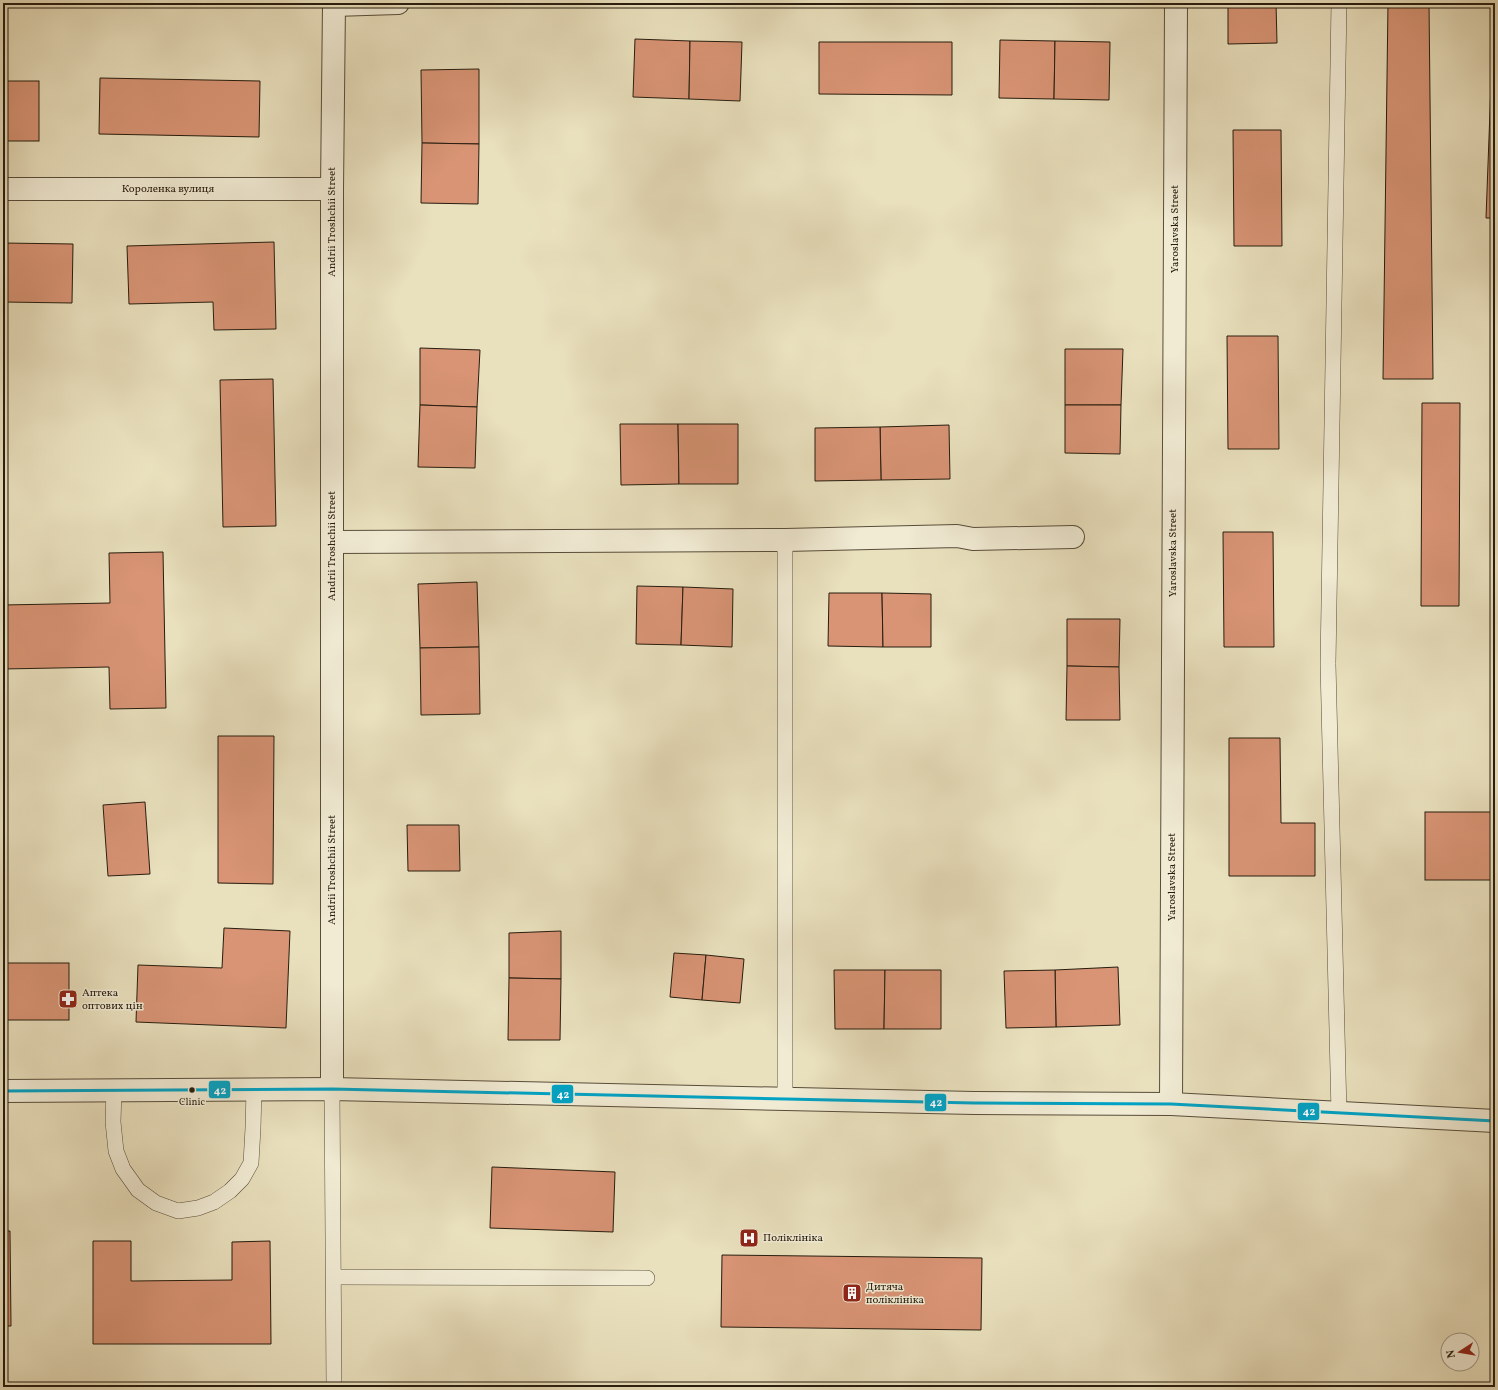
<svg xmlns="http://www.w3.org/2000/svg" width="1498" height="1390" font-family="Vollkorn,serif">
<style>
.building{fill:#d89475;stroke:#271c0e}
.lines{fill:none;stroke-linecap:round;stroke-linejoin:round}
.service-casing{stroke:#584d3a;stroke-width:16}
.minor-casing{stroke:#584d3a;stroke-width:24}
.tertiary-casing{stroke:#584d3a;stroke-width:24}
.service{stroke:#f1ebd4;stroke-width:15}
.minor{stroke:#f1ebd4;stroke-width:22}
.tertiary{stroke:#f1ebd4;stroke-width:22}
.bus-1-casing{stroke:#f1ebd4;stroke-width:6}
.bus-1{stroke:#02a2c4;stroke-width:3}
.bus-dot{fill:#271c0e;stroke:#f1ebd4;stroke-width:1.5}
.labels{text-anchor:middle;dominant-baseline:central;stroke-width:3;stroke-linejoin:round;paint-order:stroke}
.bus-label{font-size:10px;fill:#271c0e;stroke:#f1ebd4}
.street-label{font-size:11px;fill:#271c0e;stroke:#f1ebd4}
.poi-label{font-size:11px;fill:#271c0e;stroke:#f1ebd4;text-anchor:start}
.line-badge{stroke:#f1ebd4;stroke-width:1.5}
.badge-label{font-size:11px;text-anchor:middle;font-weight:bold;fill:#fff}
</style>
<rect width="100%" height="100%" fill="#e9e0bd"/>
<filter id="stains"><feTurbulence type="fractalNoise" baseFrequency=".005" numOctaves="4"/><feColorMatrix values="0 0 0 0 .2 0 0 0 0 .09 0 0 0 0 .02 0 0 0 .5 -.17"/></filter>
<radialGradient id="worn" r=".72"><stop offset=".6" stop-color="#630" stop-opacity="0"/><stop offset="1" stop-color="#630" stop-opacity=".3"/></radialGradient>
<g class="building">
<path d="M 1228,3 L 1276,3 L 1277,43 L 1228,44 Z"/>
<path d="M 1388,3 L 1429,3 L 1433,379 L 1383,379 Z"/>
<path d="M 1494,3 L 1495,3 L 1495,218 L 1486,218 Z"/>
<path d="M 635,39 L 690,41 L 689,99 L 633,97 Z"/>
<path d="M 1000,40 L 1055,41 L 1054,99 L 999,98 Z"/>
<path d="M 690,41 L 742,42 L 740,101 L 689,99 Z"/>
<path d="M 1055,41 L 1110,42 L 1109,100 L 1054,99 Z"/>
<path d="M 819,42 L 952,42 L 952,95 L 819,94 Z"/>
<path d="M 479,69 L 479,144 L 422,143 L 421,70 Z"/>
<path d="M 100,78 L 260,81 L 259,137 L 99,134 Z"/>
<rect x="3" y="81" width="36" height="60"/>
<path d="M 1233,130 L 1281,130 L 1282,246 L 1234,246 Z"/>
<path d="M 422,143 L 479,144 L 478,204 L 421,203 Z"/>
<path d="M 274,242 L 276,329 L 214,330 L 213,302 L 129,304 L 127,246 Z"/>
<path d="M 3,243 L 73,244 L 72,303 L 3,302 Z"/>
<path d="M 1227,336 L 1278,336 L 1279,449 L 1228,449 Z"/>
<path d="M 420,348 L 480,350 L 477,407 L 420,405 Z"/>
<path d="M 1065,349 L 1123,349 L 1121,405 L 1065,405 Z"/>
<path d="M 273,379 L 276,526 L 223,527 L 220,380 Z"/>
<path d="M 1422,403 L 1460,403 L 1459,606 L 1421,606 Z"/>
<path d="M 420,405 L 477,407 L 475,468 L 418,467 Z"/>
<path d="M 1065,405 L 1121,405 L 1120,454 L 1065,453 Z"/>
<path d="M 620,424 L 678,424 L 679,484 L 621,485 Z"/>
<path d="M 678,424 L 738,424 L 738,484 L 679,484 Z"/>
<path d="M 949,425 L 950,479 L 881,480 L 880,427 Z"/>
<path d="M 880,427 L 881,480 L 815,481 L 815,428 Z"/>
<path d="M 1223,532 L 1273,532 L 1274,647 L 1224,647 Z"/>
<path d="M 163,552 L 166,708 L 110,709 L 109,667 L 3,669 L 3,605 L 110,603 L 109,553 Z"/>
<path d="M 477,582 L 479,647 L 420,648 L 418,584 Z"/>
<path d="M 637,586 L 683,587 L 681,645 L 636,644 Z"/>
<path d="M 683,587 L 733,589 L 732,647 L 681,645 Z"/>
<path d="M 829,593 L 882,593 L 883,647 L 828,646 Z"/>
<path d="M 882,593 L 931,594 L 931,647 L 883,647 Z"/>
<path d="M 1067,619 L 1120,619 L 1119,667 L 1067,666 Z"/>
<path d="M 479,647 L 480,714 L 421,715 L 420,648 Z"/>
<path d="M 1067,666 L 1119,667 L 1120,720 L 1066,720 Z"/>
<path d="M 218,736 L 274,736 L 273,884 L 218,883 Z"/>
<path d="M 1229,738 L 1280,738 L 1281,823 L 1315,823 L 1315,876 L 1229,876 Z"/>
<path d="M 145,802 L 150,874 L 108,876 L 103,805 Z"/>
<rect x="1425" y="812" width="70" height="68"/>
<path d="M 407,825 L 459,825 L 460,871 L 408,871 Z"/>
<path d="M 224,928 L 290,931 L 286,1028 L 136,1022 L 138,965 L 222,968 Z"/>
<path d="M 561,931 L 561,979 L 509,978 L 509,933 Z"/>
<path d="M 674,953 L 706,955 L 702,1000 L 670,997 Z"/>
<path d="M 706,955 L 744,959 L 740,1003 L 702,1000 Z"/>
<rect x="3" y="963" width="66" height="57"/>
<path d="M 1118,967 L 1120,1025 L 1056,1027 L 1055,970 Z"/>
<path d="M 834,970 L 885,970 L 884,1029 L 835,1029 Z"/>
<path d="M 885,970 L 941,970 L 941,1029 L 884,1029 Z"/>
<path d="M 1055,970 L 1056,1027 L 1006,1028 L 1004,971 Z"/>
<path d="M 509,978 L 561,979 L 560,1040 L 508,1040 Z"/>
<path d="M 492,1167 L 615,1172 L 613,1232 L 490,1228 Z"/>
<path d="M 3,1231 L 10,1231 L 11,1326 L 3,1326 Z"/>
<path d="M 93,1241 L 131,1241 L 131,1281 L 232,1280 L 232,1242 L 270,1241 L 271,1344 L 93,1344 Z"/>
<path d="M 722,1255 L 982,1258 L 981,1330 L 721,1327 Z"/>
</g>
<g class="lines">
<defs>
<g id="service">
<path d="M 332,1089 L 334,1387"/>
<path d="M 114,1090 L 113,1122 L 116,1151 L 123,1169 L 138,1190 L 156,1203 L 178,1211 L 198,1208 L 214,1202 L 230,1191 L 242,1179 L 251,1163 L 253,1128 L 254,1090"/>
<path d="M 785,1099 L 785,540"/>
<path d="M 1339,1113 L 1328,664 L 1339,3"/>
<path d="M 334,1277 L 647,1278"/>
</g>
<g id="minor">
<path d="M 334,5 L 398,3"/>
<path d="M 3,189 L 332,189"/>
<path d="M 332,542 L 785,540 L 957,536 L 973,539 L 1073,537"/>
<path d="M 1171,1104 L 1176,3"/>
</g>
<g id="tertiary">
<path d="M 332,1089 L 332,189 L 334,3"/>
<path d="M 3,1091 L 332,1089 L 974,1103 L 1171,1104 L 1495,1121"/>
</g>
</defs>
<use href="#service" class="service-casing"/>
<use href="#minor" class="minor-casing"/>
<use href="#tertiary" class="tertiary-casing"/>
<use href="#service" class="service"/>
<use href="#minor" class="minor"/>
<use href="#tertiary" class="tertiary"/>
<defs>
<path id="bus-1" d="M 3,1091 L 332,1089 L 974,1103 L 1171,1104 L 1495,1121"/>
</defs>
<use href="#bus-1" class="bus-1-casing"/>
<use href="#bus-1" class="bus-1"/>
</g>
<defs>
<symbol id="pharmacy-square" viewBox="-11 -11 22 22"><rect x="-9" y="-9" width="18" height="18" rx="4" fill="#8f2418" stroke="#f1ebd4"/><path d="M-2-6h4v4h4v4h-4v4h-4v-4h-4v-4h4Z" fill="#fff"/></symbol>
<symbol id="hospital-square" viewBox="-11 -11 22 22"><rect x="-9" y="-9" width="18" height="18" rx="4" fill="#8f2418" stroke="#f1ebd4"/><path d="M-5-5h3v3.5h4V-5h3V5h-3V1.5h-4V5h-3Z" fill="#fff"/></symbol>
<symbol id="building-square" viewBox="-11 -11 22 22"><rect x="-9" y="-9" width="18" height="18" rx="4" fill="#8f2418" stroke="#f1ebd4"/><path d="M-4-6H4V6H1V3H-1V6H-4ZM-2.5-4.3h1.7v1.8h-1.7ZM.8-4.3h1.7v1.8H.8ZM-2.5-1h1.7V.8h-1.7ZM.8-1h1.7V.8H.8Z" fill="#fff"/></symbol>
</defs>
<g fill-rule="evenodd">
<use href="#pharmacy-square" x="57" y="988" width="22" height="22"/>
<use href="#hospital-square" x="738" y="1227" width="22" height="22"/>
<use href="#building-square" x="841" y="1282" width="22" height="22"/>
</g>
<circle class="bus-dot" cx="192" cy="1090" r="3.5"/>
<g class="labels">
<g class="bus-label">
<text x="192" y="1102">Clinic</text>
</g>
<g class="street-label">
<text x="168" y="189">Короленка вулиця</text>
<text transform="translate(332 222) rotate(-90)">Andrii Troshchii Street</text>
<text transform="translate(1175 229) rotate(-90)">Yaroslavska Street</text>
<text transform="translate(332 546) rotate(-90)">Andrii Troshchii Street</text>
<text transform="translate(1173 553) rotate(-90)">Yaroslavska Street</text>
<text transform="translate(332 870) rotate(-90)">Andrii Troshchii Street</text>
<text transform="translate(1172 877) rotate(-90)">Yaroslavska Street</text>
</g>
<g class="poi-label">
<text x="82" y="993">Аптека<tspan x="82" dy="13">оптових цін</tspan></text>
<text x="763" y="1238">Поліклініка</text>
<text x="866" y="1287">Дитяча<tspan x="866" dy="13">поліклініка</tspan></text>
</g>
</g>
<g class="line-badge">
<rect x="208" y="1080" width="23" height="19" rx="4" fill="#02a2c4"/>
<rect x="551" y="1084" width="23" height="20" rx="4" fill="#02a2c4"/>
<rect x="924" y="1093" width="23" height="19" rx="4" fill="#02a2c4"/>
<rect x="1297" y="1102" width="23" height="19" rx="4" fill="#02a2c4"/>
</g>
<g class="badge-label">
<text x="220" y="1094">42</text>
<text x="563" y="1098">42</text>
<text x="936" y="1106">42</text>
<text x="1309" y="1115">42</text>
</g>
<rect width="1498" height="1390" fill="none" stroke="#e9e0bd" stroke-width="16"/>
<rect x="4" y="4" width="1490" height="1382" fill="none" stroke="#271c0e" stroke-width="2"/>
<rect x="8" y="8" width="1482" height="1374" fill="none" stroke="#271c0e"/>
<g transform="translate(1460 1352) rotate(258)"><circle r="19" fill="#f1ebd4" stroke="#a09885"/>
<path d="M0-3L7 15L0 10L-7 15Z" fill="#8f2418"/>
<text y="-6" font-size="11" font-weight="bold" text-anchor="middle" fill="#271c0e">N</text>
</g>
<rect width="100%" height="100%" filter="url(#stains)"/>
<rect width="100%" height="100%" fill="url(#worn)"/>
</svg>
